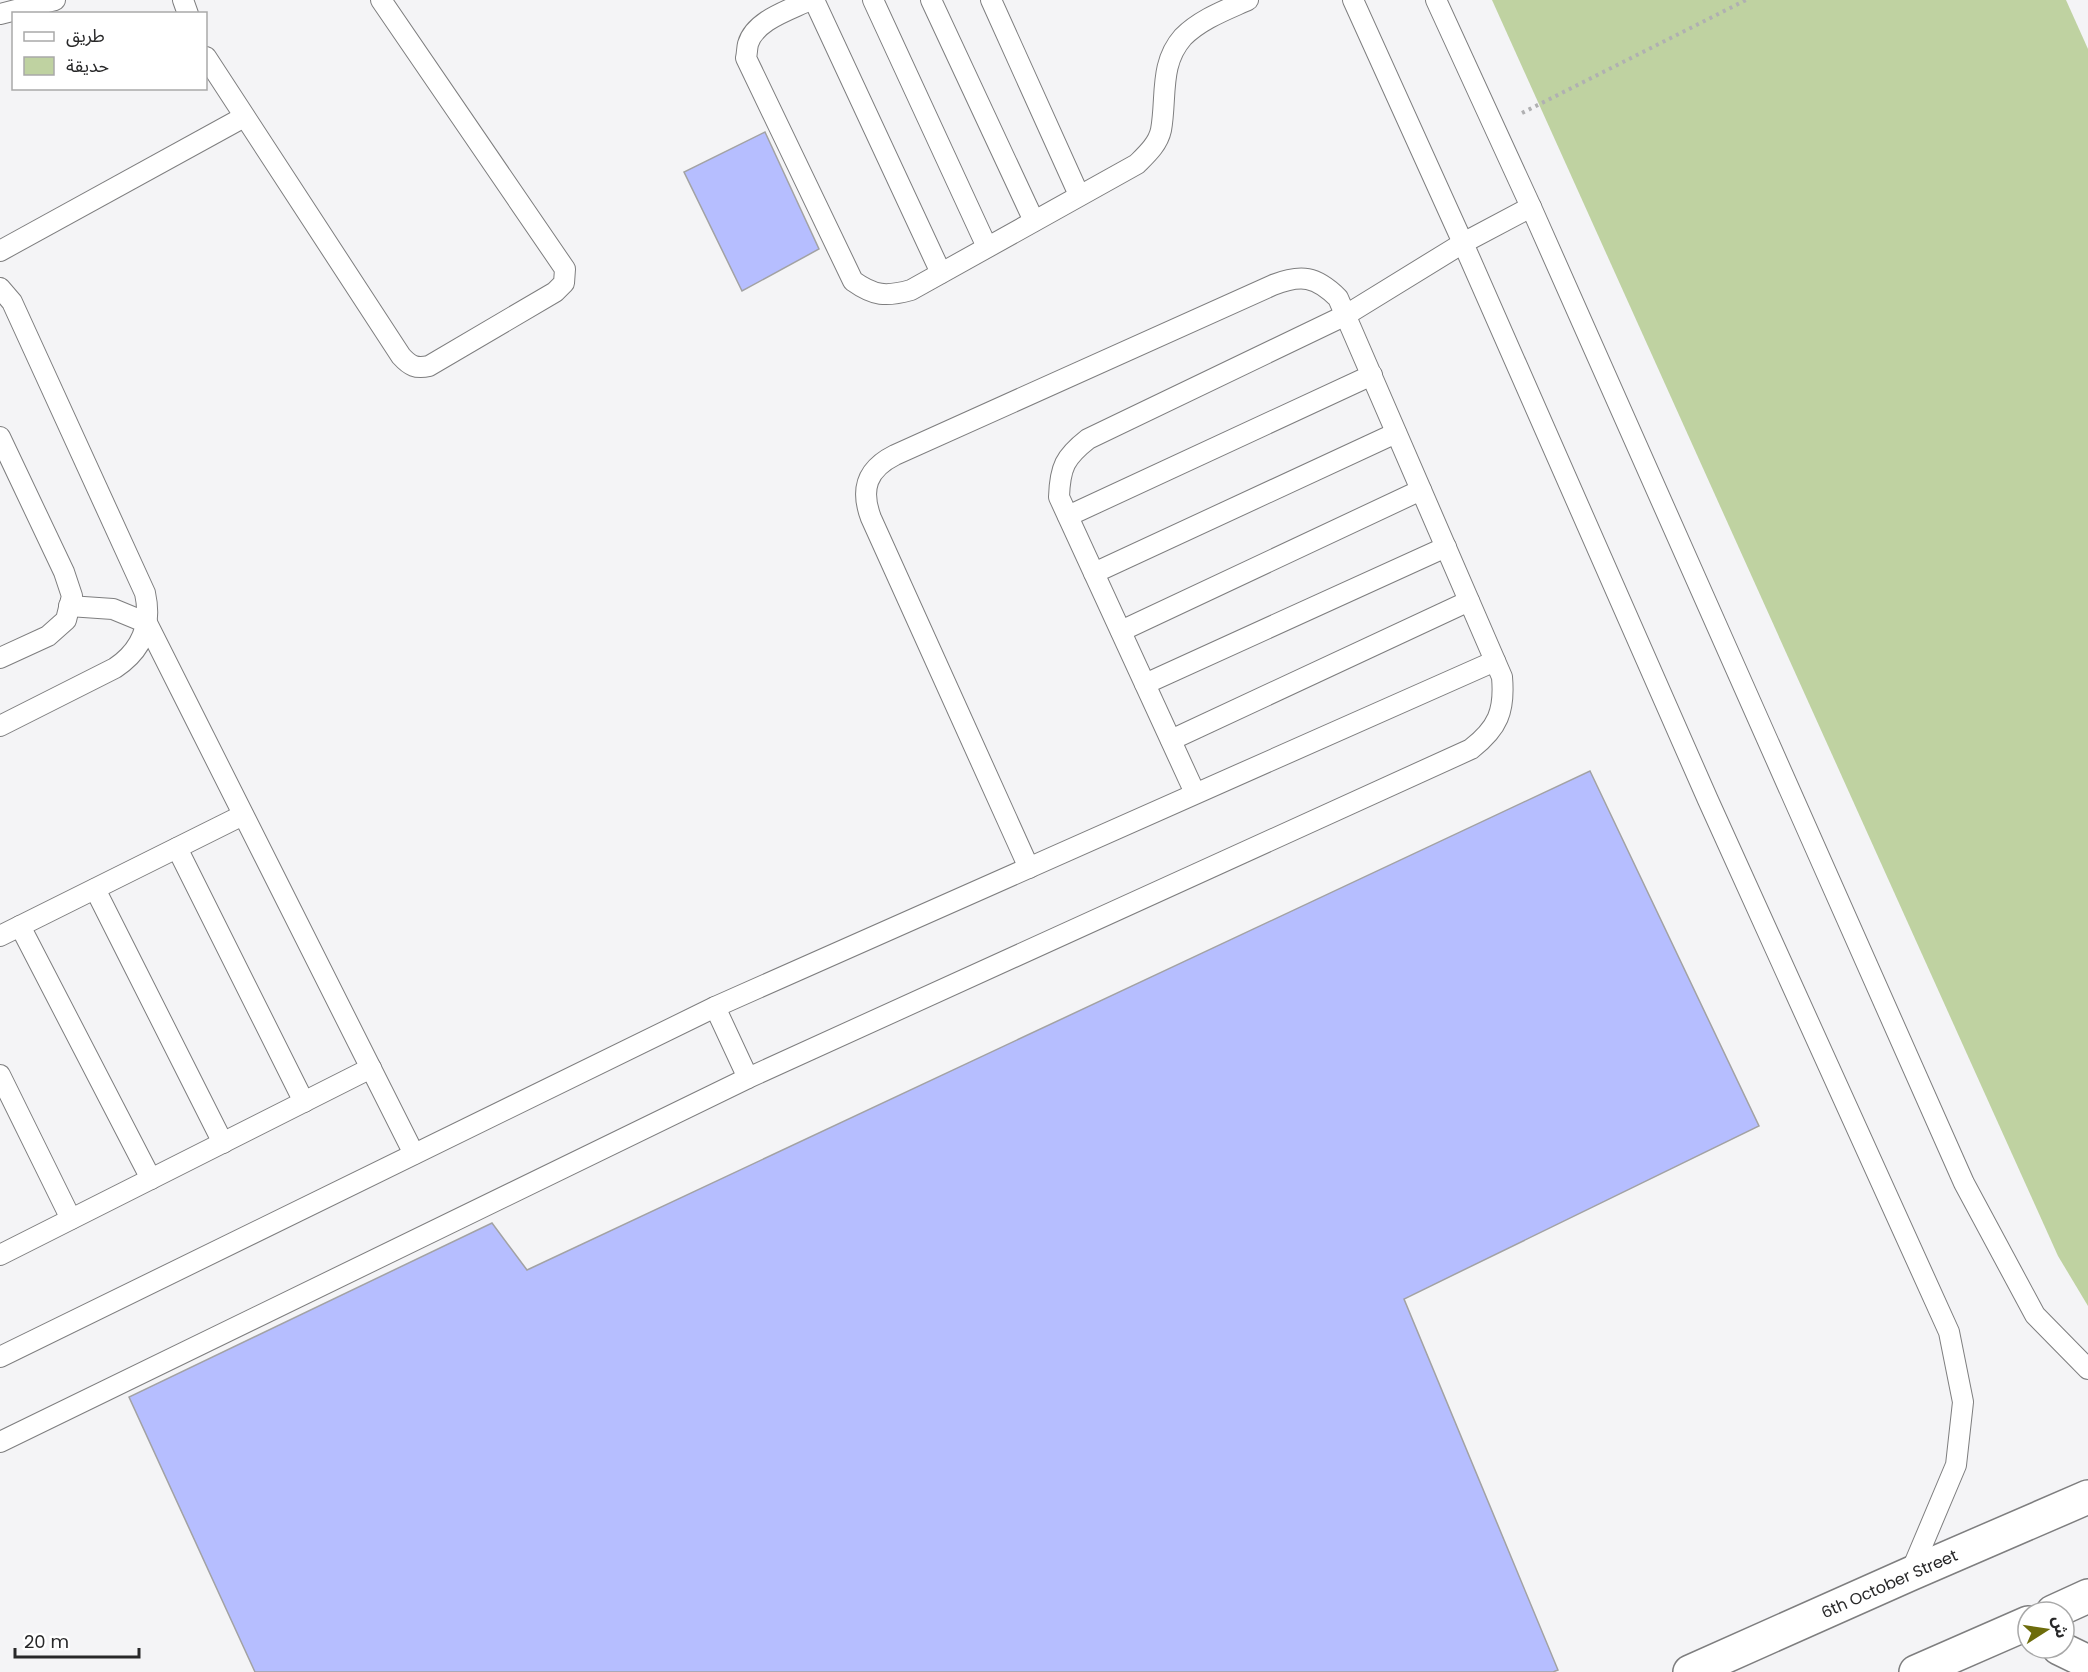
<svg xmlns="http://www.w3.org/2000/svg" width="2088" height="1672" font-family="Poppins,'Noto Sans Arabic',sans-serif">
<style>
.green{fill:#bfd2a1}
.building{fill:#b6beff;stroke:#a2a2a3;stroke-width:1.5}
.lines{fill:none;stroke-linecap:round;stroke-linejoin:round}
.lane-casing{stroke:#7e7e7f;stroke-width:22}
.street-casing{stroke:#7e7e7f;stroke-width:36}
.secondary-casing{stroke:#7e7e7f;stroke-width:36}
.path{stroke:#b0b0b2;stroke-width:4;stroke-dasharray:3 4.5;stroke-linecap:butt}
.lane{stroke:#fff;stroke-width:20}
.street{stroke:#fff;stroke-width:33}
.secondary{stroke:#fff;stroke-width:33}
.labels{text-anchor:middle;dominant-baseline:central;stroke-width:6;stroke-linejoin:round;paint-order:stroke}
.street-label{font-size:16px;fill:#282829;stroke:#fff}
</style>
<rect width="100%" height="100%" fill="#f4f4f6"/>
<path class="green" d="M 1492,0 L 2066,0 L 2088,49 L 2088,1306 L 2058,1256 Z"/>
<g class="building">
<path d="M 765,132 L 819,249 L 742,291 L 684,172 Z"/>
<path d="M 1590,771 L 1759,1126 L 1404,1299 L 1558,1670 L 1553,1672 L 255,1672 L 129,1397 L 492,1223 L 527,1270 Z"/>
</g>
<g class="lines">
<defs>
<g id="lane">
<path d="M 183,0 L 188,14"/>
<path d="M 810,0 C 790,10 755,20 748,44 C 747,48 747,54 746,58 L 853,281 C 874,296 886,297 911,290 L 1137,164 C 1147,154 1158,144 1161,130 C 1167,97 1159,64 1183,37 C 1201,19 1226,10 1248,0"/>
<path d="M 814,0 L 941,273"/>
<path d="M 873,0 L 987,247"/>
<path d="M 931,0 L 1034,221"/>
<path d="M 991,0 L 1079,195"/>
<path d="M 1353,0 L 1463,243 L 1708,800 L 1949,1332 L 1963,1402 L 1956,1465 L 1910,1574"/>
<path d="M 1436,0 L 1531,207 L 1964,1183 L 2035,1315 L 2088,1369"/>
<path d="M 0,14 L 55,0"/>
<path d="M 206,57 L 401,356 C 410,366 416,369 429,366 L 555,292 L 564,283 L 565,269 L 381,0"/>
<path d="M 0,251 L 244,117"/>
<path d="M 0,288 L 12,302 L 145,593 C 152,625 142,650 115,668 L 0,726"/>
<path d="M 0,437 L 64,572 L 72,596 L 66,620 L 48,636 L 0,658"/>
<path d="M 1068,516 L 1372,375"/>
<path d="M 1094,573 L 1396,433"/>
<path d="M 69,606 L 113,609 L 147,623 L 414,1154"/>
<path d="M 1121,631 L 1421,490"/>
<path d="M 1145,684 L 1446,547"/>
<path d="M 1171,740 L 1469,601"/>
<path d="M 1195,793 L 1059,497 C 1060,467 1065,457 1088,439 L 1346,315 L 1463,243 L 1531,207"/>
<path d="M 177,848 L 304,1102"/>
<path d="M 95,889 L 223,1143"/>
<path d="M 20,926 L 151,1179"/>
<path d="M 0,936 L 243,815"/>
<path d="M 715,1007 L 748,1078"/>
<path d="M 0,1075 L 71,1219"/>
<path d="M 0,1255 L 371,1068"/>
<path d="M 0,1357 L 715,1007 L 1495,661"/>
<path d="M 0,1442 L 748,1078 L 1471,749 C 1498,728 1505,711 1502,677 L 1338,298 C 1316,276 1301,274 1273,285 L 895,455 C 867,469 860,489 871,518 L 1029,868"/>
</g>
<path id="street" d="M 2059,1648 L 2088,1662"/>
<g id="secondary">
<path d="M 2053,1612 L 2088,1596"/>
<path id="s1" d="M 1690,1672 L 1910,1574 L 2088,1497"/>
<path d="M 1916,1672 L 2028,1623"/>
</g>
</defs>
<use href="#lane" class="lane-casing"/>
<use href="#street" class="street-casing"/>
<use href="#secondary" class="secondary-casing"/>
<path class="path" d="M 1522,113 L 1746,0"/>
<use href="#lane" class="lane"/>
<use href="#street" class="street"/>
<use href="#secondary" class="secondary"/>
</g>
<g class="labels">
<g class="street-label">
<text stroke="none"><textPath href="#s1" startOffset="218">6th October Street</textPath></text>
</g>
</g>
<rect x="12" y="12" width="195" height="78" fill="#ffffff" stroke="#a9a9a9" stroke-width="1.5"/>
<rect x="24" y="32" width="30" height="9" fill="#ffffff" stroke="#a9a9a9" stroke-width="1.5"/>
<text x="66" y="42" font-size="18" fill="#282829">طريق</text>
<rect x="24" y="57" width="30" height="18" fill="#bfd2a1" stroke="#a9a9a9" stroke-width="1.5"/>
<text x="66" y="72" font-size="18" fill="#282829">حديقة</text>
<g transform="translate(2046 1630) rotate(78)"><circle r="28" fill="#ffffff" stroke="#a9a9a9" stroke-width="1.5"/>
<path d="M0-4.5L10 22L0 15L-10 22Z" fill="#6d6c0b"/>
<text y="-9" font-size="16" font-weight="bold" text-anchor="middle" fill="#282829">ش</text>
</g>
<path d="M15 1648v9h124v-9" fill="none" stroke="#282829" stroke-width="3"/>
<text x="24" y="1648" font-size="18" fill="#282829" stroke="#ffffff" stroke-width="4.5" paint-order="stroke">20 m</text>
</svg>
